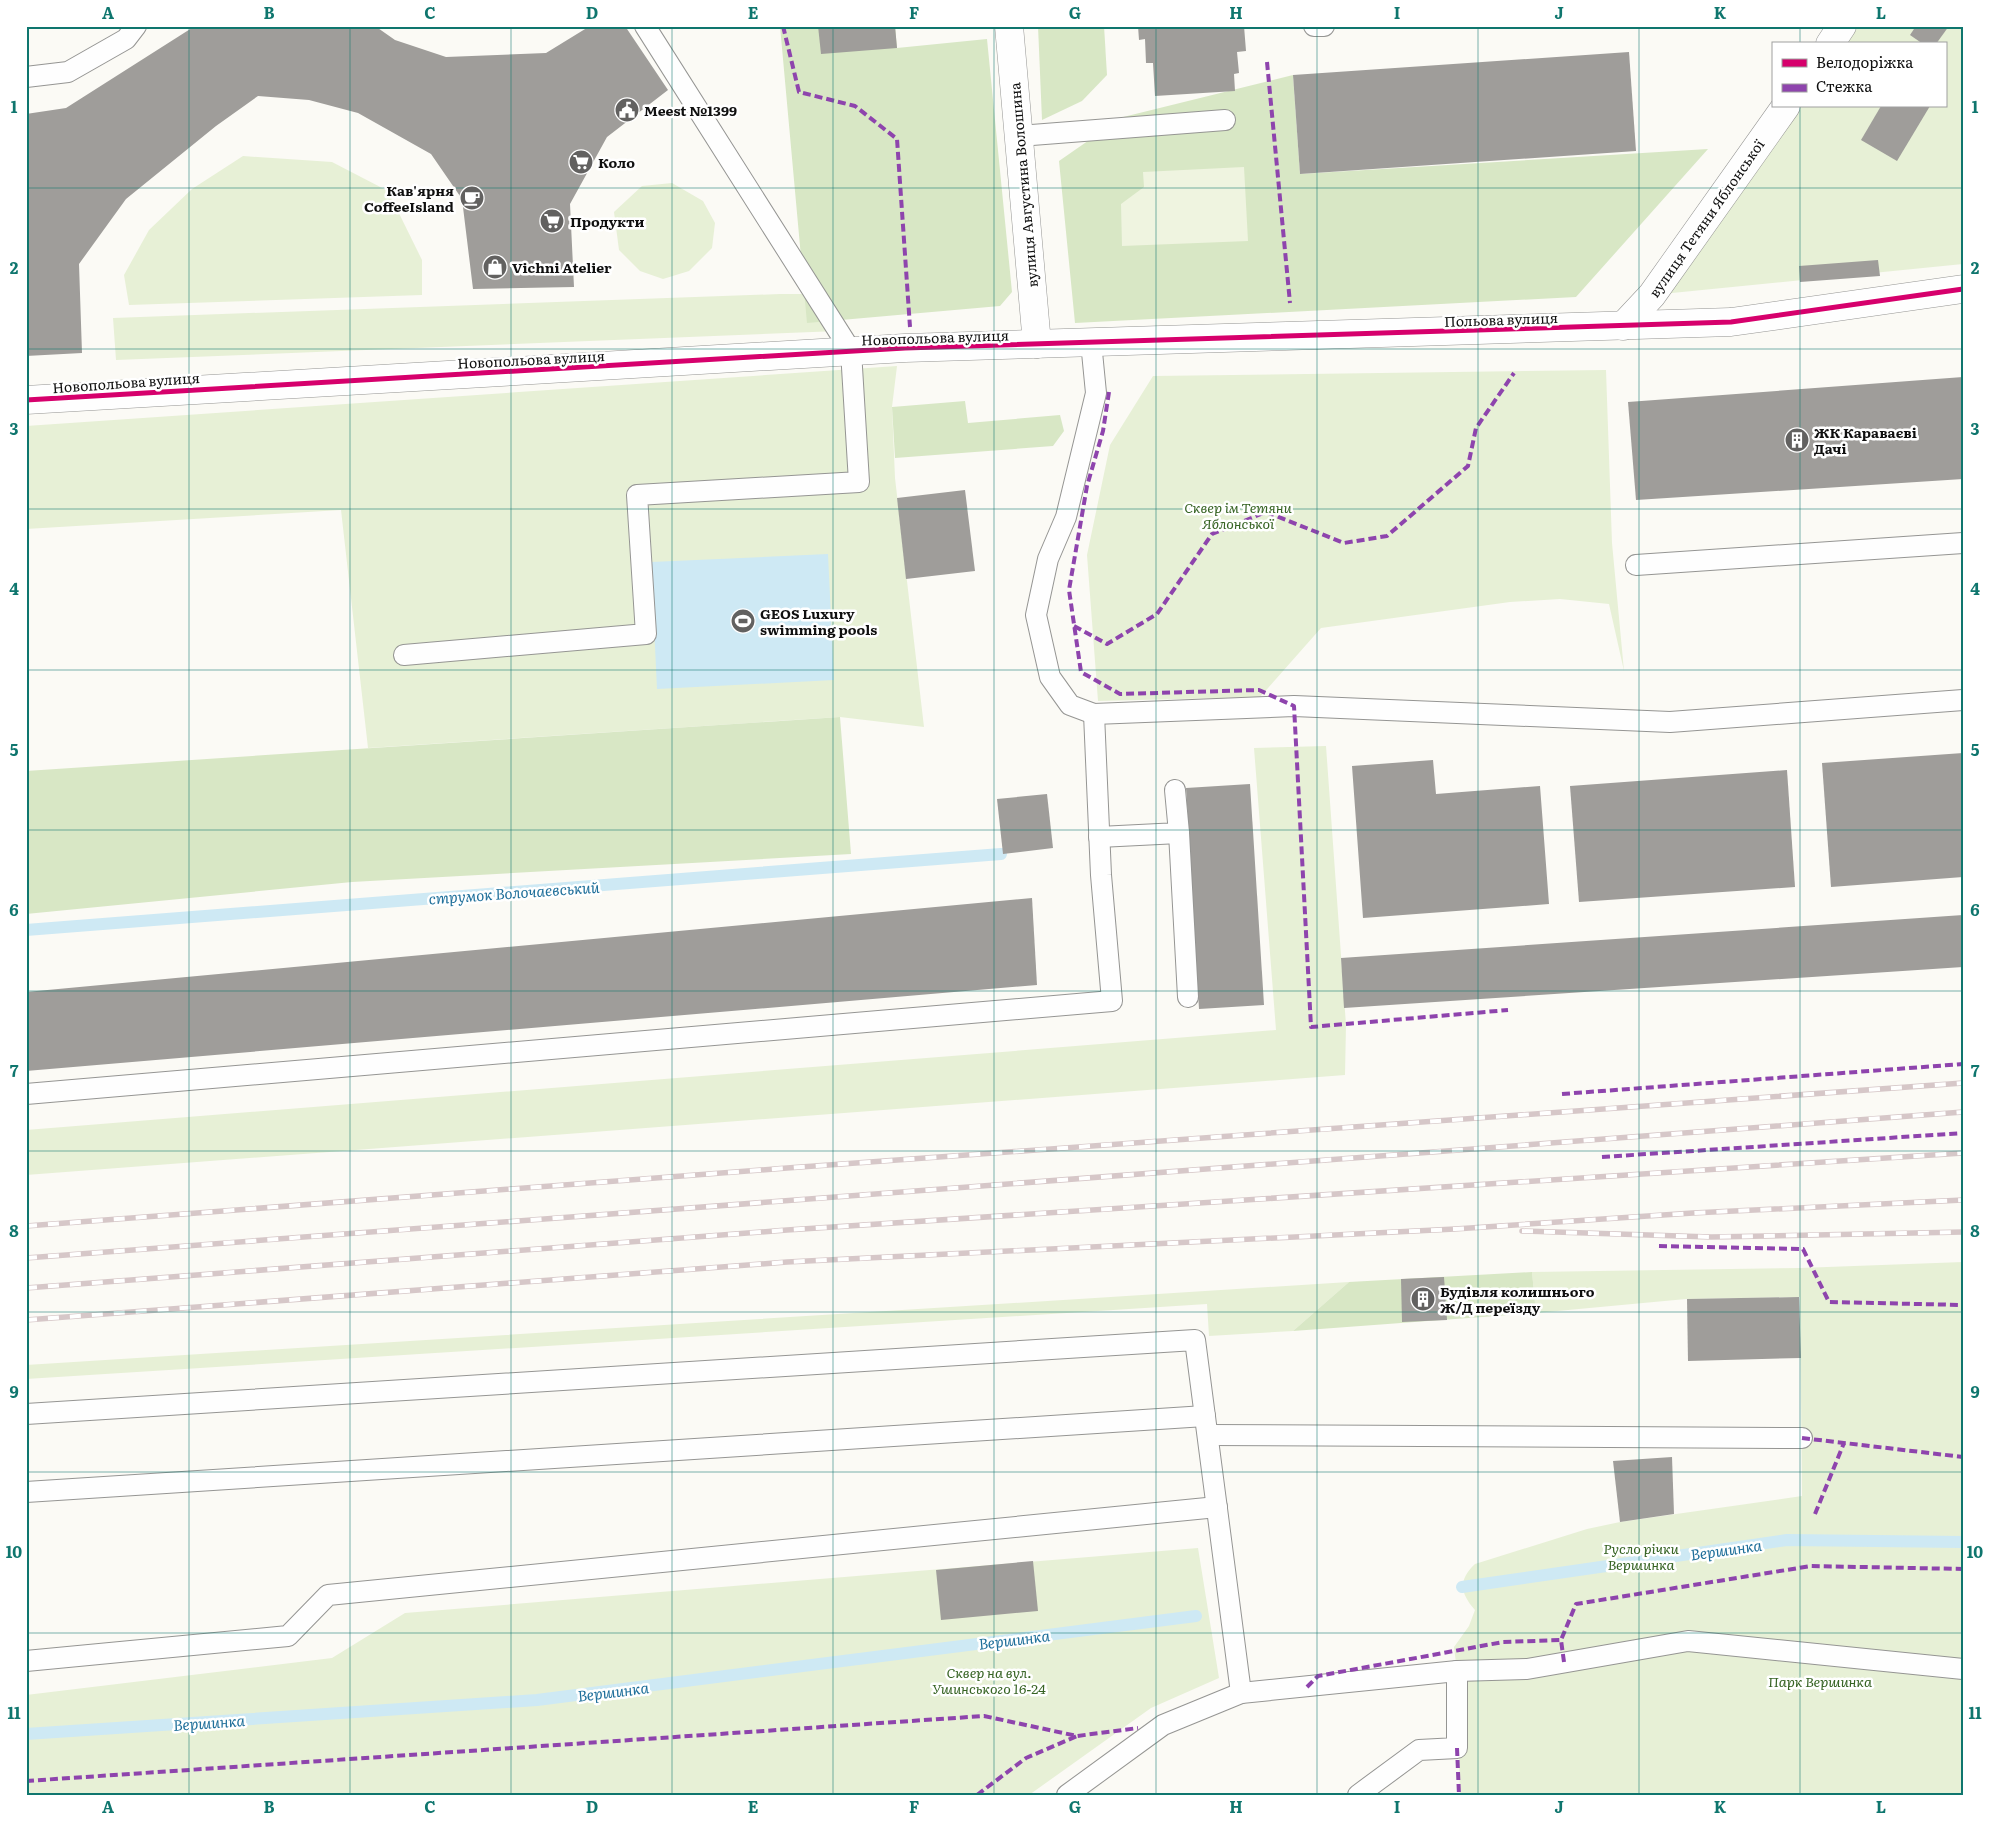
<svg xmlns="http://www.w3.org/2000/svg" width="1989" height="1821" font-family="Literata,serif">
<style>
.green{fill:#e7f0d6}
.forest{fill:#d8e7c5}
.pitch{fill:#eff4e0}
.water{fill:#cee9f4}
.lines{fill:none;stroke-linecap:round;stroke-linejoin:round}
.stream{stroke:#cee9f4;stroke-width:12}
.building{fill:#9f9d9a}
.service-casing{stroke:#959593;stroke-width:22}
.minor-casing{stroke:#959593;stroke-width:29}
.service{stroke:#fefefe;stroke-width:20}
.minor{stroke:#fefefe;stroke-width:28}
.rail-casing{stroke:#d6c7c8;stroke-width:5.5}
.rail{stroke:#fff;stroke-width:4;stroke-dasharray:11;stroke-linecap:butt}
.quiet{stroke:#8e44ad;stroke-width:4;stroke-dasharray:8 4;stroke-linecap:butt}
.cycleway-casing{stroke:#fff;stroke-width:8}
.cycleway{stroke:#d6006c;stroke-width:5}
.grid{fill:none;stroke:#0f766e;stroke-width:1;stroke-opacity:0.55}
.labels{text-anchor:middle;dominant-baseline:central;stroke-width:5;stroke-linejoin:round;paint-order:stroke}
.poi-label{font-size:14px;font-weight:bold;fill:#0f0f0f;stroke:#fff;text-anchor:start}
.street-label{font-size:14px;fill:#0f0f0f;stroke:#fff}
.park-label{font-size:14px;font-style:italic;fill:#366323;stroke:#fff}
.water-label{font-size:15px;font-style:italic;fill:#1f6f9a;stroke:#fff}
.neatline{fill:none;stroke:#0f766e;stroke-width:2}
.grid-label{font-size:16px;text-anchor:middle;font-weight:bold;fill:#0f766e}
</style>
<rect width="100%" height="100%" fill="#fbfaf5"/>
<g class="green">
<path d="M 1842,26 L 1963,26 L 1963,264 L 1652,295 L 1786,106 L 1945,106 L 1945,44 L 1830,44 Z"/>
<path d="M 243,156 L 332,162 L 388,191 L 422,260 L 422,295 L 129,305 L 124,275 L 149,230 L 192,189 Z"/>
<path d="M 672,183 L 703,201 L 715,223 L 712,248 L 689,271 L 663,279 L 640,271 L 619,250 L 614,212 L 642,186 Z"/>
<path d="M 780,294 L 805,294 L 838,331 L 116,360 L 113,318 Z"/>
<path d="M 897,366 L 892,407 L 895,478 L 924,727 L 840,717 L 368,748 L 341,510 L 26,529 L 26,426 Z"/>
<path d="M 1606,370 L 1612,543 L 1624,671 L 1609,604 L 1560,599 L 1510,602 L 1321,628 L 1260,697 L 1098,701 L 1087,555 L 1110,445 L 1153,376 Z"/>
<path d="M 1326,746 L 1346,1025 L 1345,1075 L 26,1175 L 26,1130 L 1276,1030 L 1254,748 Z"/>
<path d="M 1963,1262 L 1963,1795 L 1460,1795 L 1457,1671 L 1454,1647 L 1469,1626 L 1475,1610 C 1460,1593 1458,1580 1475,1564 L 1587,1529 L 1620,1522 L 1802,1496 L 1800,1297 L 1686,1299 L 1536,1313 L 1532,1272 L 1800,1268 Z"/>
<path d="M 1349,1282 L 1293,1331 L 1209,1336 L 1207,1304 L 26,1379 L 26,1365 Z"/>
<path d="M 1198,1548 L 1219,1678 L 1151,1708 L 1029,1795 L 26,1795 L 26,1695 L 332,1658 L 405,1613 Z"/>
</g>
<g class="forest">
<path d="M 780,26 L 895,26 L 897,48 L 987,39 L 1012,292 L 1000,306 L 807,323 Z"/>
<path d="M 1038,26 L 1104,26 L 1107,75 L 1082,101 L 1042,120 Z"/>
<path d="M 1293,75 L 1300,174 L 1708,149 L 1576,297 L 1075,323 L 1059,161 L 1095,136 L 1107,121 Z"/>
<path d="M 965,401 L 968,423 L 1060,415 L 1064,431 L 1053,446 L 895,458 L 892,407 Z"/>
<path d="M 840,717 L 851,854 L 352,882 L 26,914 L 26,771 Z"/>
<path d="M 1532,1272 L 1536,1313 L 1293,1331 L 1349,1282 Z"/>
</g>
<path class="pitch" d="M 1244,167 L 1248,241 L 1122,246 L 1121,204 L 1144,187 L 1143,172 Z"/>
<path class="water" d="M 828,554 L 834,680 L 657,689 L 651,562 Z"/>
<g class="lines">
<g class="stream">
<path d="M 26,930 L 1001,854"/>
<path d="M 1462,1587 L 1787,1540 L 1963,1542"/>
<path d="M 26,1734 L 537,1700 L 1196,1616"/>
</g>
</g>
<g class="building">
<path d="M 195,26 L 375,26 L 395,40 L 446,57 L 546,53 L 590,26 L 625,26 L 668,90 L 607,137 L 570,204 L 574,287 L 473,289 L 462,199 L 431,154 L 358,113 L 309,100 L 258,96 L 216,126 L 126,199 L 79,264 L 82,353 L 26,356 L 26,114 L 66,108 Z"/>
<path d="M 818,26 L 895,26 L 897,48 L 821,54 Z"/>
<path d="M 1138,26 L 1244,26 L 1246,51 L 1237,52 L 1239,73 L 1234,74 L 1235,91 L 1155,96 L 1153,63 L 1146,63 L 1145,39 L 1139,40 Z"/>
<path d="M 1916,26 L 1949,26 L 1936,44 L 1923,44 L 1910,35 Z"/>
<path d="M 1629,52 L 1636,151 L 1300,174 L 1293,75 Z"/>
<path d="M 1881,106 L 1930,106 L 1897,161 L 1861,140 Z"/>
<path d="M 1878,260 L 1880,276 L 1800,282 L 1799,266 Z"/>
<path d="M 1963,377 L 1963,479 L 1636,500 L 1628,402 Z"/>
<path d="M 965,490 L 975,571 L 906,579 L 897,498 Z"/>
<path d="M 1963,753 L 1963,877 L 1831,887 L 1822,763 Z"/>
<path d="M 1433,760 L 1436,794 L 1540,786 L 1549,904 L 1363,918 L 1352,766 Z"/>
<path d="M 1787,770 L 1795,887 L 1579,902 L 1570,786 Z"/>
<path d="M 1250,784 L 1264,1005 L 1199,1009 L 1186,788 Z"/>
<path d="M 1047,794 L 1053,848 L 1003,854 L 997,799 Z"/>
<path d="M 1032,898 L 1037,985 L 26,1071 L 26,992 Z"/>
<path d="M 1963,915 L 1963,967 L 1344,1008 L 1341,958 Z"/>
<path d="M 1444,1277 L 1447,1320 L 1402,1322 L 1401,1279 Z"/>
<path d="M 1799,1297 L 1801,1358 L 1688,1361 L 1687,1299 Z"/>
<path d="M 1672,1457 L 1674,1514 L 1620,1522 L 1613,1461 Z"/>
<path d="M 1033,1561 L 1038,1611 L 941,1620 L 936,1570 Z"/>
</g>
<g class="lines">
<defs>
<g id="service">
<path d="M 1314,26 L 1324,26"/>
<path d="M 26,77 L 68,72 L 126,39 L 136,26"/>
<path d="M 1019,136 L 1225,120"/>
<path d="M 1091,342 L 1096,393 L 1066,517 L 1048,559 L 1036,615 L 1050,677 L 1070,705 L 1094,714 L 1294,706 L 1670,722 L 1963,700"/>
<path d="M 1636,565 L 1963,543"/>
<path d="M 404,655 L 646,634 L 637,495 L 859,482 L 851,351 L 645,26"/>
<path d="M 1179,833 L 1188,997"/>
<path d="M 1099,837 L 1179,833 L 1175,790"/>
<path d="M 26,1094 L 1112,1001 L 1101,875 L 1094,714"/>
<path d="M 26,1414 L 1195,1340 L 1241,1693"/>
<path d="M 1208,1435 L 1802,1438"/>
<path d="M 26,1492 L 1205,1416"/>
<path d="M 26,1661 L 288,1636 L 328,1595 L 1217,1507"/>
<path d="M 1067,1795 L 1163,1725 L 1241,1693 L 1457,1671 L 1527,1669 L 1688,1641 L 1963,1669"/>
<path d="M 1358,1795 L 1419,1750 L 1457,1748 L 1457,1671"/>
</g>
<g id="minor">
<path d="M 1009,26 L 1037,344"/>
<path d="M 1830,44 L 1842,26"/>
<path d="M 1623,326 L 1652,295 L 1786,106"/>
<path d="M 26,400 L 905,348 L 1731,322 L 1963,289"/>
</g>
</defs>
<use href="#service" class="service-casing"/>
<use href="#minor" class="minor-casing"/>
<use href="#service" class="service"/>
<use href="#minor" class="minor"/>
<defs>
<g id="rail">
<path d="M 26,1226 L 787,1168 L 1963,1083"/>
<path d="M 1522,1231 L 1711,1237 L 1963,1232"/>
<path d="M 26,1258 L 1963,1112"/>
<path d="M 26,1288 L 787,1230 L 1963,1153"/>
<path d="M 26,1320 L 787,1262 L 1455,1229 L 1693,1213 L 1963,1200"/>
</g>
</defs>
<use href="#rail" class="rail-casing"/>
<use href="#rail" class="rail"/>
<g class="quiet">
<path d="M 783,26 L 799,92 L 855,106 L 897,139 L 910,327"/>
<path d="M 1267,62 L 1290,303"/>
<path d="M 1109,392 L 1103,431 L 1087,486 L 1069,590 L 1081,672 L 1120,694 L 1259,690 L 1294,706 L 1311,1027 L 1508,1010"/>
<path d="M 1074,626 L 1107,644 L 1157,614 L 1212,534 L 1266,512 L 1344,543 L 1387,536 L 1468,466 L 1476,428 L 1514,373"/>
<path d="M 1562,1094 L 1963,1064"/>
<path d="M 1602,1157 L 1963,1133"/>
<path d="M 1659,1246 L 1803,1249 L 1829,1302 L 1963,1305"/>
<path d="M 1802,1438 L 1963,1457"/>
<path d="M 1815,1514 L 1844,1443"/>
<path d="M 1564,1662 L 1561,1640 L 1576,1604 L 1811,1566 L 1963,1569"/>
<path d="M 1307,1687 L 1318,1676 L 1503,1642 L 1561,1640"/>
<path d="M 1457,1748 L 1459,1795"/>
<path d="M 26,1781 L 984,1716 L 1077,1736 L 1138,1728"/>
<path d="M 977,1795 L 1026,1758 L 1077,1736"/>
</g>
<defs>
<path id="cycleway" d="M 26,400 L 905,348 L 1731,322 L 1963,289"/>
</defs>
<use href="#cycleway" class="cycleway-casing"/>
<use href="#cycleway" class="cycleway"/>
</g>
<path class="grid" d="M 189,26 L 189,1795M 350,26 L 350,1795M 511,26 L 511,1795M 672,26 L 672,1795M 833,26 L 833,1795M 994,26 L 994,1795M 1156,26 L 1156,1795M 1317,26 L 1317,1795M 1478,26 L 1478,1795M 1639,26 L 1639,1795M 1800,26 L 1800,44M 1800,106 L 1800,1795M 26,188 L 1963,188M 26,349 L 1963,349M 26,509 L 1963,509M 26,670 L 1963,670M 26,830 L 1963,830M 26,991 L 1963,991M 26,1151 L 1963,1151M 26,1312 L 1963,1312M 26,1472 L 1963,1472M 26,1633 L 1963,1633"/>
<defs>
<symbol id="civic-disc" viewBox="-11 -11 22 22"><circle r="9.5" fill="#626160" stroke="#fff"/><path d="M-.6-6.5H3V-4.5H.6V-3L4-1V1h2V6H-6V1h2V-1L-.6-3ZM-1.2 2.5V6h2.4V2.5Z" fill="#fff"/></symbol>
<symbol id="supermarket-disc" viewBox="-11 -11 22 22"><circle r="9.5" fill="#626160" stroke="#fff"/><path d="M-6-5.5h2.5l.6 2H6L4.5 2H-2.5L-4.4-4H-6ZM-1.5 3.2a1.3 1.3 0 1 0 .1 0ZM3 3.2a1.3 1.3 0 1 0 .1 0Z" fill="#fff"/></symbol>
<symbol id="cafe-disc" viewBox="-11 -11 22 22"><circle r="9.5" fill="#626160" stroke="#fff"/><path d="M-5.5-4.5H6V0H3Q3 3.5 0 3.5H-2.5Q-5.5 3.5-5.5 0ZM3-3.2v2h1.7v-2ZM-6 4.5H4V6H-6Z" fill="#fff"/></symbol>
<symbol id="shop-disc" viewBox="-11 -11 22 22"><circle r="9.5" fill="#626160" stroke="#fff"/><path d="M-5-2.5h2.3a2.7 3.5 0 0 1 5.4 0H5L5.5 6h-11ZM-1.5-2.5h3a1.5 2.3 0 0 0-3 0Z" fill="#fff"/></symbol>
<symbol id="building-disc" viewBox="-11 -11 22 22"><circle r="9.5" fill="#626160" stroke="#fff"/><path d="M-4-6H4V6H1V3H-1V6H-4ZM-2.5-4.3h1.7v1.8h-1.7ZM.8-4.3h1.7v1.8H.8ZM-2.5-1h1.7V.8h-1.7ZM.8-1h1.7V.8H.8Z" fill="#fff"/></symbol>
<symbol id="stadium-disc" viewBox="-11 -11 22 22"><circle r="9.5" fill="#626160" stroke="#fff"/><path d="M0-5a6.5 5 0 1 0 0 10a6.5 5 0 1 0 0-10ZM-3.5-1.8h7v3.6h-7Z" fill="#fff"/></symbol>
</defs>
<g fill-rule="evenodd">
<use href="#civic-disc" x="613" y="96" width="28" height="28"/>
<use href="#supermarket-disc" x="567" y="148" width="28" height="28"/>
<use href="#cafe-disc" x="458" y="184" width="28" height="28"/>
<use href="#supermarket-disc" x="538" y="207" width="28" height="28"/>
<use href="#shop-disc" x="481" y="253" width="28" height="28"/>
<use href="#building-disc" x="1783" y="426" width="28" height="28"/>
<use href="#stadium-disc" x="729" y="607" width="28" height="28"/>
<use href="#building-disc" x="1409" y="1285" width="28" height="28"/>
</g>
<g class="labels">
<g class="poi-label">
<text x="644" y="110">Meest №1399</text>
<text x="598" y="162">Коло</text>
<text x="454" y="190" text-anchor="end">Кав'ярня<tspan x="454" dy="16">CoffeeIsland</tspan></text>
<text x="570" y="221">Продукти</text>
<text x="512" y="267">Vichni Atelier</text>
<text x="1814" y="432">ЖК Караваєві<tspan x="1814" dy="16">Дачі</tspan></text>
<text x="760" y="613">GEOS Luxury<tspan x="760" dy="16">swimming pools</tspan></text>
<text x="1440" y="1291">Будівля колишнього<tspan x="1440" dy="16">Ж/Д переїзду</tspan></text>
</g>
<g class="street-label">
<text transform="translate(1023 185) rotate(-95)">вулиця Августина Волошина</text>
<text transform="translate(1706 218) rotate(-55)">вулиця Тетяни Яблонської</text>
<text transform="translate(1501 319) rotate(-2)">Польова вулиця</text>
<text transform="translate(935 337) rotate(-2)">Новопольова вулиця</text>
<text transform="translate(531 359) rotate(-3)">Новопольова вулиця</text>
<text transform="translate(126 382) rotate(-4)">Новопольова вулиця</text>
</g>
<g class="park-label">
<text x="1238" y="507">Сквер ім Тетяни<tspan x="1238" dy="16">Яблонської</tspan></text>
<text x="1641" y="1548">Русло річки<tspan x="1641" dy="16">Вершинка</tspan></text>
<text x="989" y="1672">Сквер на вул.<tspan x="989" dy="16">Ушинського 16-24</tspan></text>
<text x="1820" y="1681">Парк Вершинка</text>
</g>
<g class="water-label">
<text transform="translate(514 892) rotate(-4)">струмок Волочаєвський</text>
<text transform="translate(1726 1549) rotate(-8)">Вершинка</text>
<text transform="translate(1014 1639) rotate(-7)">Вершинка</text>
<text transform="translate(613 1691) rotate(-7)">Вершинка</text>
<text transform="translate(209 1722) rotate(-4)">Вершинка</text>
</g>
</g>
<rect width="1989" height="1821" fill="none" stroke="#ffffff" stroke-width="55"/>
<rect x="1772" y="42" width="175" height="65" fill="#ffffff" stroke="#9f9f9f"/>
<rect x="1782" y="59" width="25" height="8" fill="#d6006c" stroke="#9f9f9f"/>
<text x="1816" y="68" font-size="15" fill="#0f0f0f">Велодоріжка</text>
<rect x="1782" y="84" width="25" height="8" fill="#8e44ad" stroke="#9f9f9f"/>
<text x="1816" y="92" font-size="15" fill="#0f0f0f">Стежка</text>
<rect x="28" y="28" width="1934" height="1766" class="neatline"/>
<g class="grid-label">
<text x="108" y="19">A</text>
<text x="269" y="19">B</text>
<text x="430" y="19">C</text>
<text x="592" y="19">D</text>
<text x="753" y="19">E</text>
<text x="914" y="19">F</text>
<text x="1075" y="19">G</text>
<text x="1236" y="19">H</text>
<text x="1397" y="19">I</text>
<text x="1559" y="19">J</text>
<text x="1720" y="19">K</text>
<text x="1881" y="19">L</text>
<text x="14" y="113">1</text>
<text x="1975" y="113">1</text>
<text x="14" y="274">2</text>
<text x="1975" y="274">2</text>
<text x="14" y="435">3</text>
<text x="1975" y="435">3</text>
<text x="14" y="595">4</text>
<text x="1975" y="595">4</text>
<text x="14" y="756">5</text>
<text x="1975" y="756">5</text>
<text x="14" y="916">6</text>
<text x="1975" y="916">6</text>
<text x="14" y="1077">7</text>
<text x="1975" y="1077">7</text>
<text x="14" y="1237">8</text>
<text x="1975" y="1237">8</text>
<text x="14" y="1398">9</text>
<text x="1975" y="1398">9</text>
<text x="14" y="1558">10</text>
<text x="1975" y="1558">10</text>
<text x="14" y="1719">11</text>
<text x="1975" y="1719">11</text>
<text x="108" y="1813">A</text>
<text x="269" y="1813">B</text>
<text x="430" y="1813">C</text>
<text x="592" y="1813">D</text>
<text x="753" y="1813">E</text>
<text x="914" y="1813">F</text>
<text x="1075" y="1813">G</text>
<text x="1236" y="1813">H</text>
<text x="1397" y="1813">I</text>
<text x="1559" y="1813">J</text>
<text x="1720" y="1813">K</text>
<text x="1881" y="1813">L</text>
</g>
</svg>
